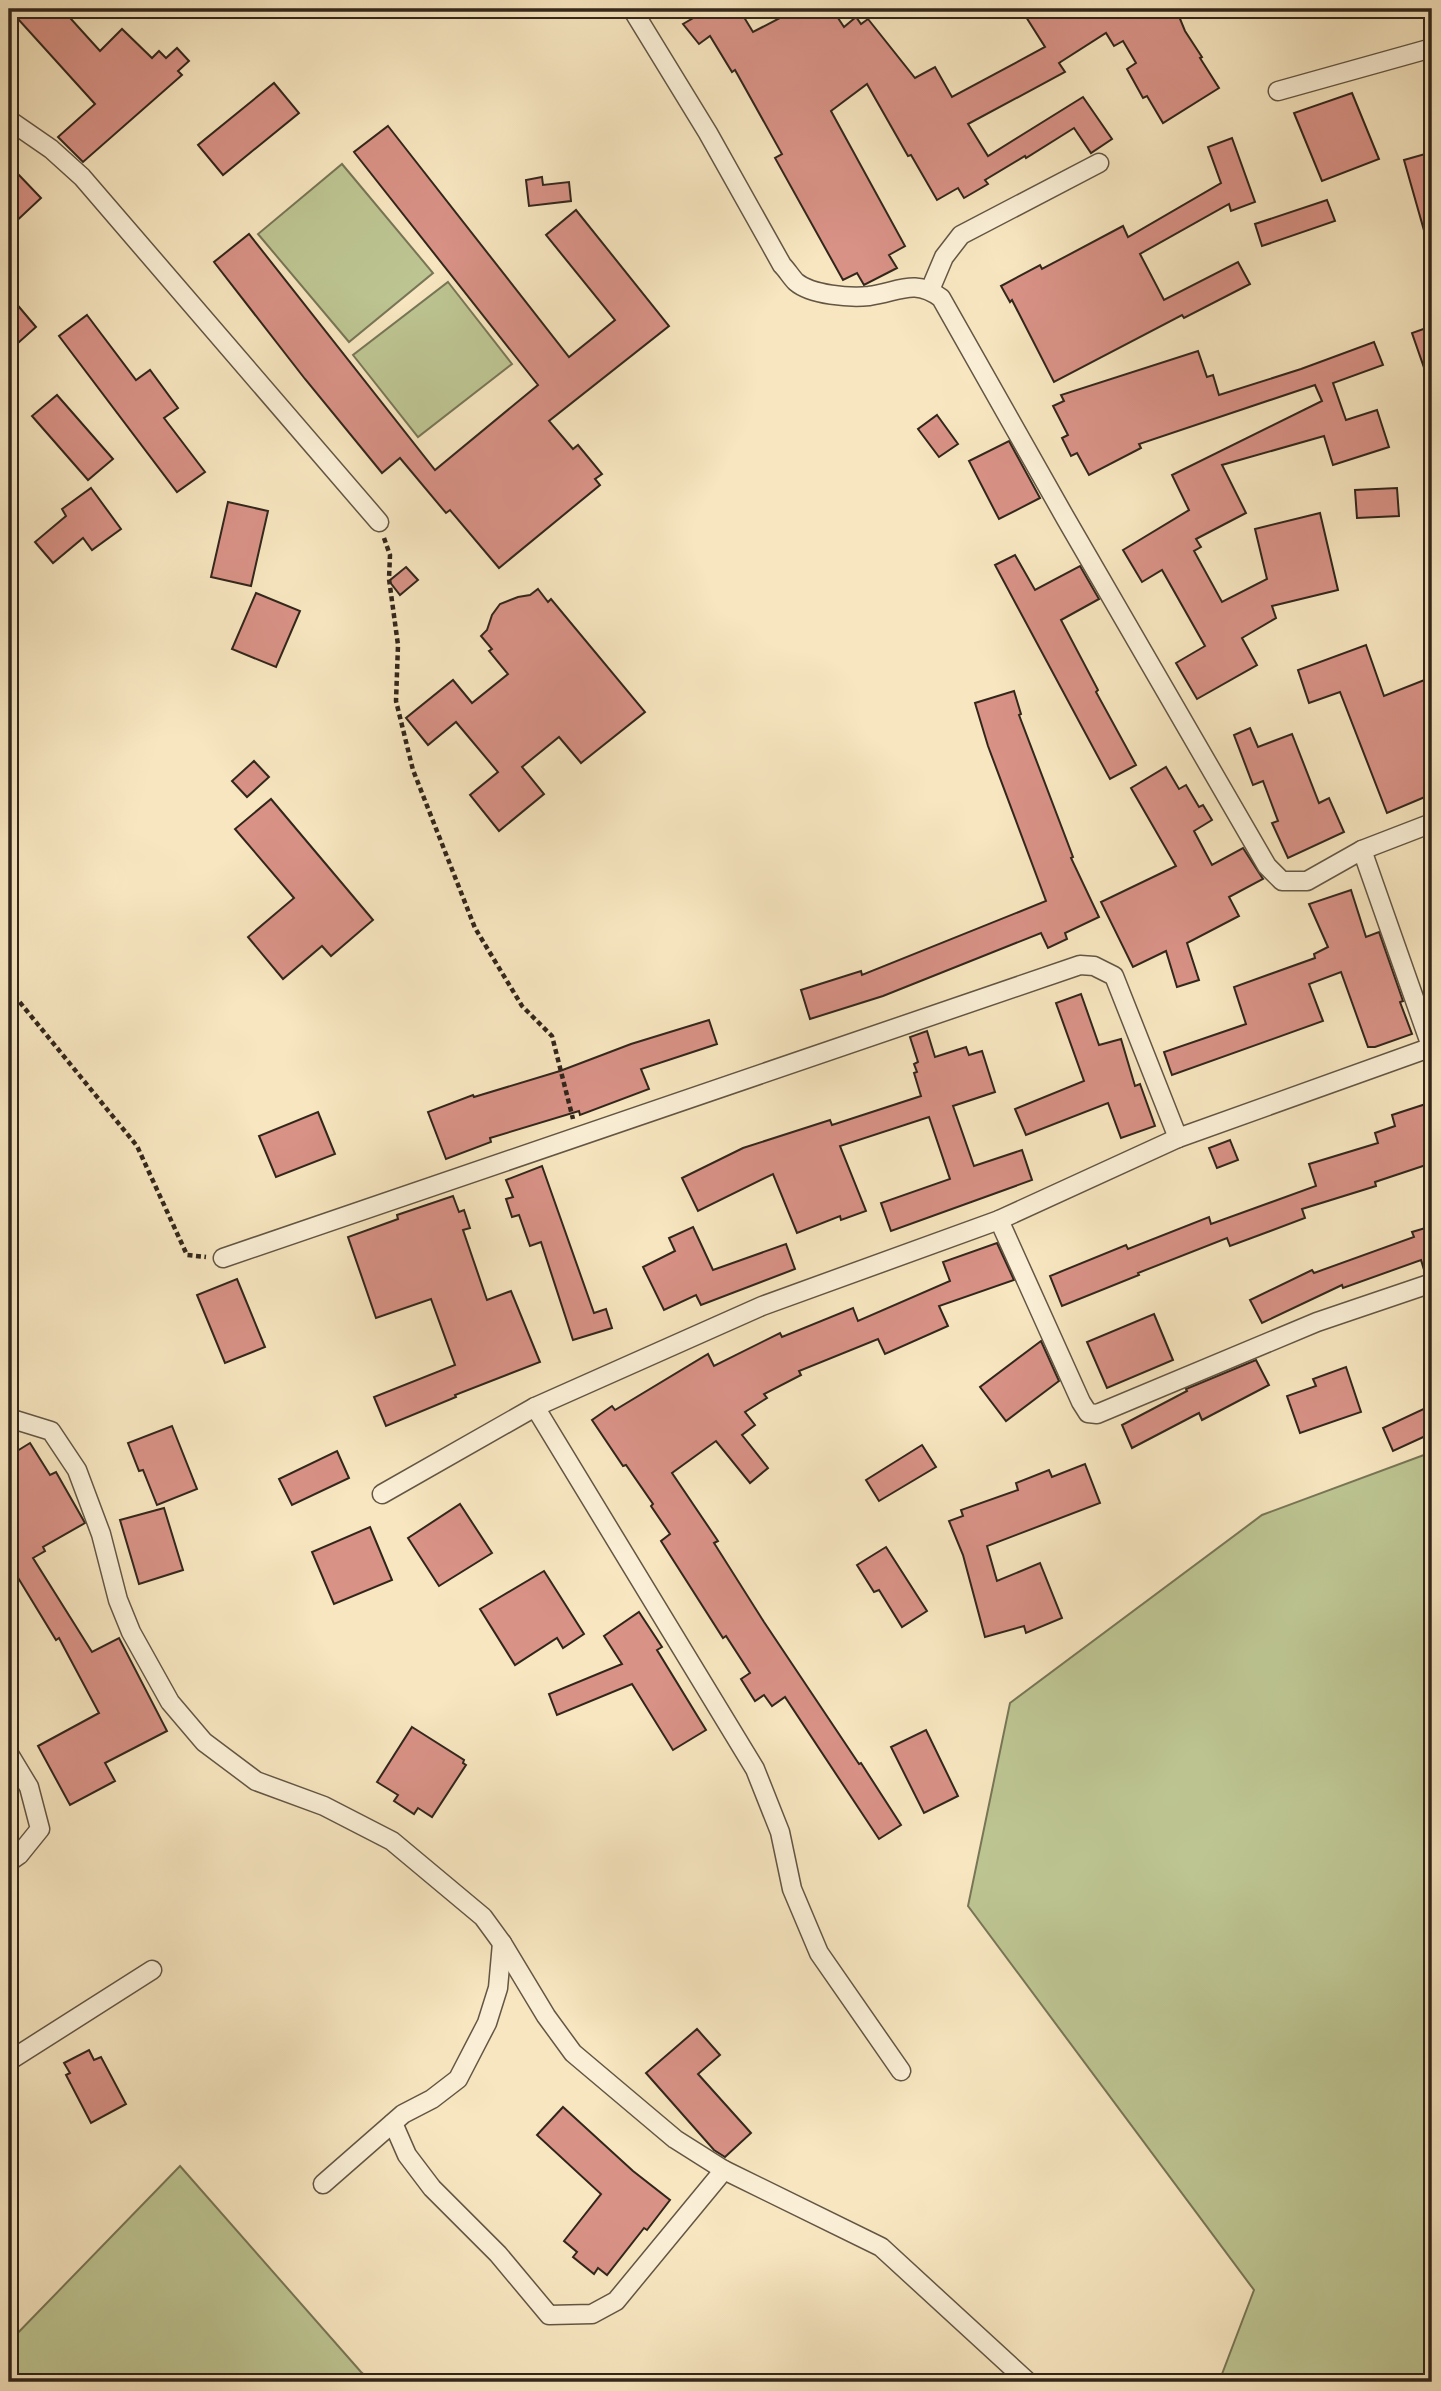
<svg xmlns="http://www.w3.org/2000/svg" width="1441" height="2391" font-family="Alegreya,serif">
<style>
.green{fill:#bdc592;stroke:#787656;stroke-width:2}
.building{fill:#d89286;stroke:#32261b;stroke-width:2}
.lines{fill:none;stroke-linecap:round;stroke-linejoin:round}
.street-casing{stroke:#635644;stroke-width:21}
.path{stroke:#32261b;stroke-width:4.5;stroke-dasharray:5 3.5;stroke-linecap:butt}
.street{stroke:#faefd6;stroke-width:18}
</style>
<rect width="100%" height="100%" fill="#f7e6c0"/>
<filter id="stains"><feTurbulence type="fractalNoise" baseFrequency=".00286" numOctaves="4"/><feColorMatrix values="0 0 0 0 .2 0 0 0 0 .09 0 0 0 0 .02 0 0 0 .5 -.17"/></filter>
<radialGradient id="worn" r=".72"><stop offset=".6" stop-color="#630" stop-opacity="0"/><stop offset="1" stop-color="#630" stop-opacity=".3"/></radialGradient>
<g class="green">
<path d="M 342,164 L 433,273 L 349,342 L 258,234 Z"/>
<path d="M 448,282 L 512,364 L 418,437 L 353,355 Z"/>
<path d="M 1432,1452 L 1432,2382 L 1219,2382 L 1254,2290 L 968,1906 L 1010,1703 L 1262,1515 Z"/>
<path d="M 180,2166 L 361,2372 L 373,2382 L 9,2382 L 9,2342 Z"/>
</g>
<g class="building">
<path d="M 9,9 L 62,9 L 100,51 L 122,29 L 152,58 L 159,51 L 166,58 L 177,48 L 189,61 L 178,71 L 182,75 L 83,162 L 58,137 L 95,104 Z"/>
<path d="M 709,9 L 739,9 L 753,32 L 797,9 L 832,9 L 844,27 L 856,17 L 861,24 L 868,19 L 915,78 L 935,67 L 952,97 L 1045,47 L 1021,9 L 1176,9 L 1185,31 L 1202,57 L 1200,58 L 1219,88 L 1163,123 L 1147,96 L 1143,98 L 1127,69 L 1136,63 L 1123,41 L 1114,46 L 1106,33 L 1059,63 L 1065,72 L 968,124 L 988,156 L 1083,97 L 1112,139 L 1091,153 L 1074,128 L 1026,158 L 1025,156 L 985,180 L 988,184 L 964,198 L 958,188 L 937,200 L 911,155 L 908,156 L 867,84 L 831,111 L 905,246 L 889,255 L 897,268 L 864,285 L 857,273 L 843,280 L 775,158 L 782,154 L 735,70 L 732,72 L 710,36 L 699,44 L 683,24 Z"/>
<path d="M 274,83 L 299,113 L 223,175 L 198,145 Z"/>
<path d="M 1352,93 L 1379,159 L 1322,181 L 1294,113 Z"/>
<path d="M 388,126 L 569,357 L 615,320 L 546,235 L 576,210 L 669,326 L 549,421 L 573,449 L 578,445 L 602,474 L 595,479 L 600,485 L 499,568 L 450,510 L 446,513 L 400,458 L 382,473 L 305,379 L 214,262 L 249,234 L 435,470 L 538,385 L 354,152 Z"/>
<path d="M 1232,138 L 1255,202 L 1231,211 L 1229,204 L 1140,254 L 1164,300 L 1238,262 L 1250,284 L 1184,318 L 1182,315 L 1054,382 L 1012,300 L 1010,302 L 1001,286 L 1040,265 L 1042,269 L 1123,226 L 1128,237 L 1221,183 L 1208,147 Z"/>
<path d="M 1432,152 L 1432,241 L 1427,241 L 1404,160 Z"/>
<path d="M 18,174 L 41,198 L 9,228 L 9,183 Z"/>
<path d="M 542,177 L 543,185 L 569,182 L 571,201 L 529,206 L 526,180 Z"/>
<path d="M 1327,200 L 1335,221 L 1262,246 L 1255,224 Z"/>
<path d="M 9,295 L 36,327 L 9,351 Z"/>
<path d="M 87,315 L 136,380 L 150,370 L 178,408 L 164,418 L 205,472 L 177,492 L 59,336 Z"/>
<path d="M 1432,326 L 1432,382 L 1429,382 L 1412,333 Z"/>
<path d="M 1374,342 L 1383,365 L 1333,383 L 1346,420 L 1377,410 L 1389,447 L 1333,465 L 1324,436 L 1222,465 L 1246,513 L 1196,539 L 1201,547 L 1194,551 L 1222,602 L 1267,579 L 1255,529 L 1320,513 L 1338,590 L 1272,606 L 1276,618 L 1242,638 L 1257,665 L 1197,699 L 1176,663 L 1205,646 L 1162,570 L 1142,582 L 1123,550 L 1189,510 L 1172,475 L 1322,401 L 1315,385 L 1139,444 L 1141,448 L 1089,475 L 1077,453 L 1071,456 L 1062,438 L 1068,435 L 1053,406 L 1064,401 L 1061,395 L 1198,351 L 1207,377 L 1213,375 L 1219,395 L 1301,369 Z"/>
<path d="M 57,395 L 113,459 L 88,480 L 32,416 Z"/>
<path d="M 937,415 L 958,444 L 939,457 L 918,429 Z"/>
<path d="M 1009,441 L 1040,498 L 999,519 L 969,461 Z"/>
<path d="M 91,488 L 121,529 L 92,550 L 83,538 L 53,563 L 35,542 L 66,516 L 62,509 Z"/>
<path d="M 1397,488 L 1399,516 L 1357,518 L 1355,490 Z"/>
<path d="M 228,502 L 268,511 L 251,586 L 211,577 Z"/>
<path d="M 1015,555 L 1035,590 L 1080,566 L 1099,599 L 1061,620 L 1098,690 L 1096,692 L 1136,765 L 1110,779 L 995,565 Z"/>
<path d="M 406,567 L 418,580 L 400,595 L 389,581 Z"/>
<path d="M 538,589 L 548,602 L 551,599 L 645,712 L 581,763 L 559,737 L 522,767 L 544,794 L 499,831 L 470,795 L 498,772 L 456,722 L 428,745 L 406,718 L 453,680 L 472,703 L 508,674 L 489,651 L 492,649 L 481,636 L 487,630 L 492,615 L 500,604 L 518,597 L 530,595 Z"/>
<path d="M 256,593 L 300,611 L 276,667 L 232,649 Z"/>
<path d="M 1366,645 L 1384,696 L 1432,677 L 1432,794 L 1387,813 L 1340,692 L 1309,703 L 1298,670 Z"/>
<path d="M 1014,691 L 1021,714 L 1019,715 L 1073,857 L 1071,858 L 1099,917 L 1065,933 L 1067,939 L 1048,948 L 1041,933 L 883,996 L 810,1019 L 801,990 L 861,971 L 862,975 L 1046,901 L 988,746 L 975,703 Z"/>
<path d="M 1250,728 L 1258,747 L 1292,734 L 1319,803 L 1329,798 L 1344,832 L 1288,858 L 1272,823 L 1278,821 L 1263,781 L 1253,785 L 1234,735 Z"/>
<path d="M 254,761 L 269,777 L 247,797 L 232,781 Z"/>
<path d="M 1166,767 L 1179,789 L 1186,785 L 1199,807 L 1203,805 L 1212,820 L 1194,831 L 1212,865 L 1243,848 L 1263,879 L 1229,897 L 1239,916 L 1187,943 L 1199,980 L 1177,987 L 1166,951 L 1133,967 L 1101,902 L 1176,866 L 1131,788 Z"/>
<path d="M 271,799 L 373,920 L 331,956 L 322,946 L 283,979 L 248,937 L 294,898 L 235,829 Z"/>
<path d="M 1351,890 L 1366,937 L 1379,932 L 1403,1001 L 1400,1002 L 1412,1034 L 1375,1047 L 1368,1047 L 1341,972 L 1309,984 L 1323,1021 L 1172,1075 L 1164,1052 L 1246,1024 L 1234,987 L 1315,958 L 1314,954 L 1328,947 L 1309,904 Z"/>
<path d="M 1081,994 L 1099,1045 L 1121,1039 L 1135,1086 L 1140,1084 L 1155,1126 L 1121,1138 L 1108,1103 L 1026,1135 L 1015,1109 L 1084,1081 L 1056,1003 Z"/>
<path d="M 709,1020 L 717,1044 L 641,1069 L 649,1089 L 580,1115 L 579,1111 L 490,1138 L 491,1142 L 446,1159 L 428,1112 L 473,1095 L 474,1097 L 560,1071 L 631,1044 Z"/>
<path d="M 927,1031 L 935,1057 L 966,1047 L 969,1055 L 982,1051 L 995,1092 L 953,1106 L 974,1166 L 1022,1150 L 1032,1180 L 891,1231 L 881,1203 L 950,1179 L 929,1117 L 840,1146 L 866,1211 L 841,1220 L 840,1216 L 797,1233 L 773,1174 L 698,1211 L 682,1178 L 743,1148 L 830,1120 L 832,1125 L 921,1096 L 914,1073 L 917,1072 L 914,1064 L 918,1062 L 910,1037 Z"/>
<path d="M 1432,1102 L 1432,1163 L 1375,1182 L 1376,1186 L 1302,1209 L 1305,1218 L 1230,1246 L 1227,1238 L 1138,1273 L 1139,1275 L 1062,1306 L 1050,1276 L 1126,1245 L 1128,1249 L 1209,1217 L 1211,1224 L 1316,1186 L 1309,1164 L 1378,1143 L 1375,1133 L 1395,1126 L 1392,1115 Z"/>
<path d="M 318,1112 L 335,1154 L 276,1177 L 259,1136 Z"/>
<path d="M 1230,1140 L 1238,1160 L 1217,1168 L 1209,1148 Z"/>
<path d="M 542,1166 L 594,1313 L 606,1309 L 612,1328 L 573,1340 L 541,1242 L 530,1246 L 519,1215 L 512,1217 L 506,1199 L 513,1197 L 506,1180 Z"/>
<path d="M 453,1196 L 459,1212 L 464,1210 L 470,1228 L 463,1230 L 487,1300 L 511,1291 L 540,1362 L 455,1395 L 456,1397 L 386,1426 L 374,1397 L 455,1365 L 431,1299 L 376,1318 L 348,1237 L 398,1219 L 397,1215 Z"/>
<path d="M 1432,1226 L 1432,1272 L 1425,1273 L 1421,1260 L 1343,1288 L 1342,1285 L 1262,1323 L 1250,1300 L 1312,1270 L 1314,1273 L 1414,1237 L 1412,1232 Z"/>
<path d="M 693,1227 L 713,1270 L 786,1244 L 795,1269 L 701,1305 L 696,1295 L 664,1310 L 643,1267 L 675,1251 L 669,1238 Z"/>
<path d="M 997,1243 L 1014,1280 L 939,1306 L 948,1326 L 885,1354 L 878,1339 L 799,1371 L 801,1375 L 764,1394 L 767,1398 L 745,1412 L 755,1425 L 742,1435 L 768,1468 L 750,1483 L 716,1441 L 672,1473 L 718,1541 L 714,1543 L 764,1622 L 859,1764 L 861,1763 L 901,1825 L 879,1839 L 785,1697 L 772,1706 L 764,1695 L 755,1701 L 741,1679 L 750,1673 L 726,1636 L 723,1638 L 661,1541 L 670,1534 L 651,1506 L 653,1504 L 626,1465 L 623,1466 L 592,1420 L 612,1406 L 615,1410 L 708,1354 L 714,1366 L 780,1333 L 782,1337 L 853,1308 L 858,1321 L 950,1281 L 943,1262 Z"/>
<path d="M 237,1279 L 265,1347 L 225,1363 L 197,1295 Z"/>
<path d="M 1154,1314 L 1173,1360 L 1107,1388 L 1087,1342 Z"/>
<path d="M 1041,1341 L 1059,1381 L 1006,1421 L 980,1387 Z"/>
<path d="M 1256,1360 L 1269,1385 L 1202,1420 L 1199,1413 L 1132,1448 L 1122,1425 L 1187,1391 L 1186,1389 Z"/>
<path d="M 1346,1367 L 1361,1412 L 1300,1433 L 1287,1396 L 1316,1386 L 1313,1379 Z"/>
<path d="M 1432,1405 L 1432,1433 L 1393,1451 L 1383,1428 Z"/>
<path d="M 172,1426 L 197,1489 L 157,1505 L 143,1470 L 139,1471 L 128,1443 Z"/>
<path d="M 30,1443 L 50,1475 L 56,1472 L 85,1523 L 43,1547 L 45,1551 L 33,1558 L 92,1652 L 119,1638 L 167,1731 L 105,1763 L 115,1781 L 70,1805 L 38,1746 L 99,1713 L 59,1638 L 56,1640 L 9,1563 L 9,1456 Z"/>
<path d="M 922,1445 L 936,1467 L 879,1501 L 866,1480 Z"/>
<path d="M 337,1451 L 349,1478 L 292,1505 L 279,1479 Z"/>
<path d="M 1085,1464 L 1100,1503 L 987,1546 L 997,1581 L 1040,1563 L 1062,1618 L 1026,1633 L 1024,1626 L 985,1637 L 963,1555 L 949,1521 L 963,1516 L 961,1510 L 1018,1490 L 1016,1483 L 1049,1470 L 1052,1477 Z"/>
<path d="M 460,1504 L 492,1553 L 439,1586 L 408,1538 Z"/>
<path d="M 164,1508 L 183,1570 L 139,1584 L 120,1520 Z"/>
<path d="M 370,1527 L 392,1580 L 334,1604 L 312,1552 Z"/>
<path d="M 886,1547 L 927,1611 L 902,1627 L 879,1590 L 874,1592 L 857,1565 Z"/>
<path d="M 544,1571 L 584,1634 L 563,1648 L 557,1638 L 515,1665 L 480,1609 Z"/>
<path d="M 639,1612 L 662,1647 L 657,1650 L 706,1730 L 673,1750 L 632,1684 L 557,1715 L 549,1694 L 622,1664 L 604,1636 Z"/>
<path d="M 412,1727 L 464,1760 L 463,1763 L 466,1765 L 432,1817 L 418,1808 L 414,1814 L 394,1801 L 398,1795 L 377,1782 Z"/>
<path d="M 926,1730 L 958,1796 L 924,1813 L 891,1747 Z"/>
<path d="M 697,2029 L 720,2055 L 698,2074 L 751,2133 L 725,2157 L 714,2150 L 646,2073 Z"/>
<path d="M 89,2050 L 94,2060 L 101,2057 L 126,2104 L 91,2123 L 66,2075 L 70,2073 L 64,2063 Z"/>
<path d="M 563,2107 L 633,2171 L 670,2200 L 647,2230 L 644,2228 L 607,2275 L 598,2268 L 594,2274 L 573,2257 L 577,2252 L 564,2241 L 601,2194 L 537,2135 Z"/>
</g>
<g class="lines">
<defs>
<g id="street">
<path d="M 632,9 L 708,133 L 782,265 C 787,270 791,277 796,282 C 811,295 850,298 869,296 C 899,292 914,278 941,298 L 1066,519 L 1267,866 L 1282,881 L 1307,881 L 1362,850 L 1432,823"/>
<path d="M 1278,91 L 1432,48"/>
<path d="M 9,120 L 51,149 L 82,177 L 379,522"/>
<path d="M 930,290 L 944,257 L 961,235 L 1099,163"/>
<path d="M 1362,850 L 1432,1049"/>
<path d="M 999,1220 L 1081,1402 L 1088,1413 L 1097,1414 L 1317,1322 L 1432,1283"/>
<path d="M 223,1258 L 1080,965 L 1094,966 L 1114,976 L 1178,1138 L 1432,1047"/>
<path d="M 535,1407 L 755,1769 L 780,1832 L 792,1889 L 819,1953 L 901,2071"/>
<path d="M 9,1418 L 51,1431 L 77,1470 L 101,1534 L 118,1600 L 131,1632 L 170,1702 L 204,1742 L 256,1781 L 324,1806 L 392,1841 L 483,1917 L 502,1943 L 546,2016 L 573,2053 L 675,2139 L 724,2170 L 881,2247 L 1028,2382"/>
<path d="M 382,1494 L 535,1407 L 762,1306 L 999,1220 L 1178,1138"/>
<path d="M 9,1754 L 29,1787 L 40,1829 L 19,1855 L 9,1862"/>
<path d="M 9,2061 L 152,1970"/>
<path d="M 393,2123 L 407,2155 L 432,2188 L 498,2254 L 549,2315 L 592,2314 L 616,2301 L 724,2170"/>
<path d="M 323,2184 L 403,2114 L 432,2099 L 458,2079 L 487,2023 L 498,1988 L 502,1943"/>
</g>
</defs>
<use href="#street" class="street-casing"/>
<g class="path">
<path d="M 384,538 L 390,555 L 389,579 L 398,645 L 396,701 L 413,770 L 475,928 L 522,1006 L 552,1036 L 573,1119"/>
<path d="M 9,989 L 137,1146 L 187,1255 L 206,1257"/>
</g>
<use href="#street" class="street"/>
</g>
<rect width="1441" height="2391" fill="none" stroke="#f7e6c0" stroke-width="35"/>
<rect x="10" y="10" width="1420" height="2370" fill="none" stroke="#32261b" stroke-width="3.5"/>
<rect x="18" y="18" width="1406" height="2356" fill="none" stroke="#32261b" stroke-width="2"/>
<rect width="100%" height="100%" filter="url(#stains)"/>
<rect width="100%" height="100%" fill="url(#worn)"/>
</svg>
